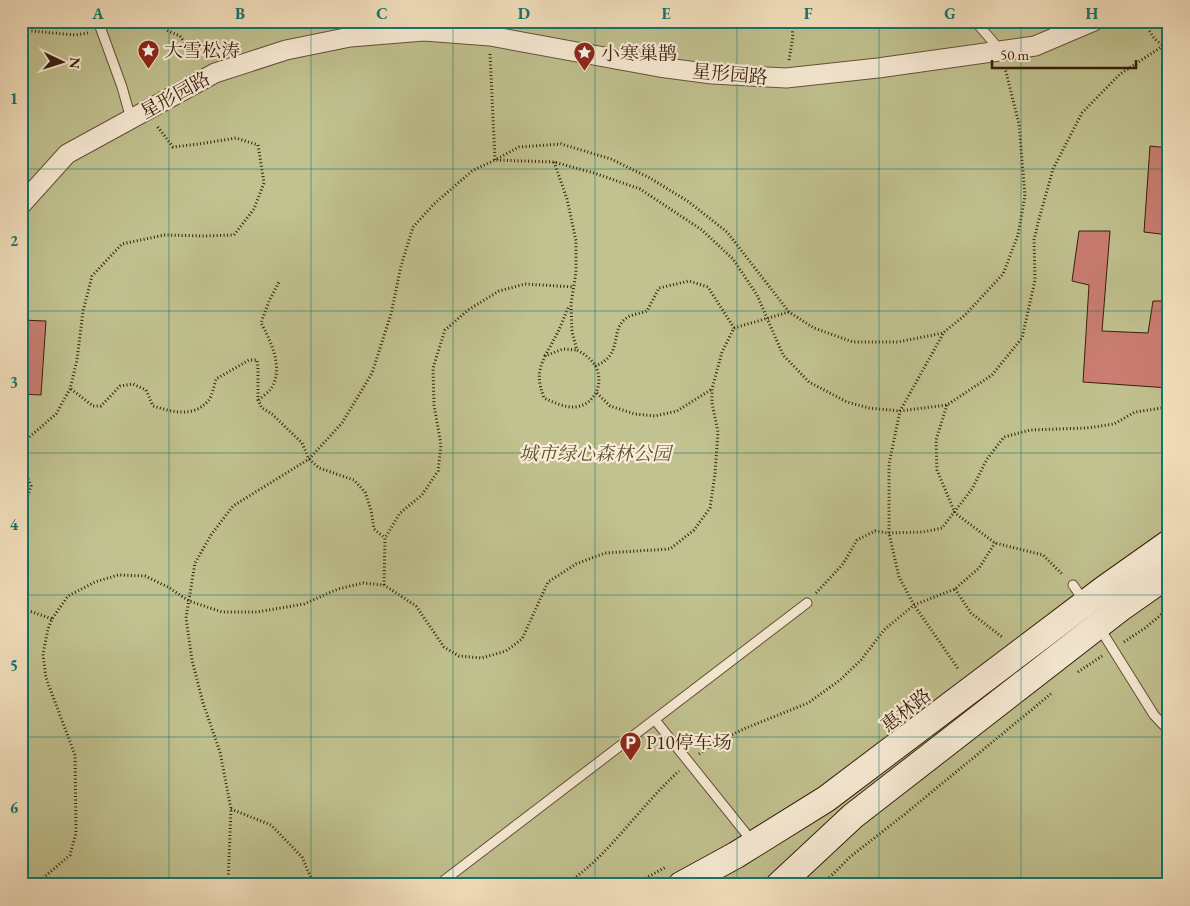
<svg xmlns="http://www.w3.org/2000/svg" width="1190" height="906" font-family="'EB Garamond','Noto Serif SC',serif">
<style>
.green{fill:#c1c290;stroke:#7c704e}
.building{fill:#cb7e72;stroke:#381e0b}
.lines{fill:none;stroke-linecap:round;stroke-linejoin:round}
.service-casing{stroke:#684f38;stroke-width:11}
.minor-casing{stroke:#684f38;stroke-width:21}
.secondary-casing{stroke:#381e0b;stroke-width:28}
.path{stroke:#381e0b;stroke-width:3;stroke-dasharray:1 2.5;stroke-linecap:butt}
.service{stroke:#f9edd7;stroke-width:9}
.minor{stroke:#f9edd7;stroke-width:19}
.secondary{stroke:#f9edd7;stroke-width:26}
.grid{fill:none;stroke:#0f766e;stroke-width:1;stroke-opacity:0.55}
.labels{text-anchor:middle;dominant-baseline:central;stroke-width:4.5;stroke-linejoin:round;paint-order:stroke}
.poi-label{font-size:19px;fill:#381e0b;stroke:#f9edd7;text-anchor:start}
.street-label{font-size:19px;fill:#381e0b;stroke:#f9edd7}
.park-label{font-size:19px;font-style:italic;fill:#614f33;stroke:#f9edd7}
.neatline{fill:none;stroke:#0f766e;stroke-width:2}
.grid-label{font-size:16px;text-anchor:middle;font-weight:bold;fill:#0f766e}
</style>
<rect width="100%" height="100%" fill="#f6e3c1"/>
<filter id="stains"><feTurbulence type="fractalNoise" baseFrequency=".004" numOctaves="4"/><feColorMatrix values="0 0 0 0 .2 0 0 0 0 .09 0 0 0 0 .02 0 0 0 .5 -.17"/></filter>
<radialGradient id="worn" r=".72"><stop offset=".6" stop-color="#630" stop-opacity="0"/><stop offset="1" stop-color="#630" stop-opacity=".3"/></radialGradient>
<rect class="green" x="21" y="21" width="1148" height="864"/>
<g class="building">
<path d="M 1150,146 L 1169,148 L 1169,235 L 1144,232 Z"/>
<path d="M 1079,231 L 1110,231 L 1102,331 L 1148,333 L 1153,301 L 1169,301 L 1169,388 L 1083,382 L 1089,285 L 1072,281 Z"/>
<path d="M 21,320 L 46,321 L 41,395 L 21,394 Z"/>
</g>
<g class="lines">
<defs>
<g id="service">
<path d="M 98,21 L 122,87 L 131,119"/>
<path d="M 975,21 L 1000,50"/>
<path d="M 1073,585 L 1084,601"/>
<path d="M 1099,627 L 1154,715 L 1169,731"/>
<path d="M 655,720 L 752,841"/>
<path d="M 438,885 L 807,603"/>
</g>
<path id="minor" d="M 21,205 L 67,154 L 215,73 L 286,50 L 350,37 L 424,31 L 490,36 L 659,67 L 712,74 L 786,78 L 878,68 L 1035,46 L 1094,21"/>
<g id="secondary">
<path d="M 681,885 L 736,855 L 826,799 L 1104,589 L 1169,543"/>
<path d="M 779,885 L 853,816 L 1122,607 L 1169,574"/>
</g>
</defs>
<use href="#service" class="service-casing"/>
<use href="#minor" class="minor-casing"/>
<use href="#secondary" class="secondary-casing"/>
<g class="path">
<path d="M 164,21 L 166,30 L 180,36 L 190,51"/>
<path d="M 1146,21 C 1149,33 1156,44 1169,47"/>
<path d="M 113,25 L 118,22 L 139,26 L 142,21"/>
<path d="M 21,30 L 75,35 L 88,33"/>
<path d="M 490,54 L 495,160 L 519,147 L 561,144 L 611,159 L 650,178 L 689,202 L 727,232 L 789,312 L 814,328 L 853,342 L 898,342 L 943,333 L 965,315 L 1003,274 L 1018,235 L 1025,196 L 1019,124 L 1005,68"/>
<path d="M 789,60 L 793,36 L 791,21"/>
<path d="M 554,162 L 567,199 L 576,241 L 576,272 L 571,304 L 572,332 L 577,350 C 584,354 590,358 595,365 C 605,383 595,405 575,407 C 565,408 553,402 544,398 C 538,381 537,373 545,356 L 563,349 L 577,350"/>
<path d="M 943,334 L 900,411 L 889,464 L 889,533 L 899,577 L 914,605 L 959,670"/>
<path d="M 545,356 L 558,332 L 569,306"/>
<path d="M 595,366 C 625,355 608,329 628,317 C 633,314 642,313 647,311 L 659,288 L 689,281 L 708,287 L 734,328"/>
<path d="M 71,389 L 93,406 L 101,406 L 120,386 L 133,384 L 146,390 L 153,406 C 172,412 193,418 208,401 C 212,397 214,386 216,379 L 249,360 L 257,360 L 258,368 L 258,400 L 262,408 L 272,414 L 302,443 L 309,459 L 319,468 L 354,480 L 365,492 L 371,510 L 374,529 L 385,538"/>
<path d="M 597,393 L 610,406 L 635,414 L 655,416 L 677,411 L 712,389"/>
<path d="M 259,400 C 262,397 267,393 270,390 C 285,370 271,341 261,323 L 269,301 L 279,282"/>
<path d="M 947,405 L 936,440 L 937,470 L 955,513 L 995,543 L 1043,555 L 1063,575"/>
<path d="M 21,503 L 26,501 L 31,486 L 23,465 L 26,440 L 56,414 L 70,389 L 77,360 L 83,311 L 92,276 L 122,244 L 164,235 L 205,236 L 234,235 L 254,209 L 264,183 L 258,145 L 236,138 L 199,144 L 173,147 L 157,126"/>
<path d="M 384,585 L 385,538 L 400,513 L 422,495 L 438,471 L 441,445 L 434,405 L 433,368 L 445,330 L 468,310 L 499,291 L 525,284 L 574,287"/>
<path d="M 955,589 L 971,613 L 1002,637"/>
<path d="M 816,593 L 843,564 L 857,540 L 875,531 L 889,533 L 923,532 L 942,528 L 972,489 L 987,459 L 1004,437 L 1030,430 L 1087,428 L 1114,424 L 1135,412 L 1169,407"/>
<path d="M 21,608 L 52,619"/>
<path d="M 1124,642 L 1145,628 L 1169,608"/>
<path d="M 1078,672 L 1102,656"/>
<path d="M 699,754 L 713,744 L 746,728 L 808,703 L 840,680 L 861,660 L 884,630 L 914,605 L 955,589 L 979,568 L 995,543"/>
<path d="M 231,809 L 271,825 L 302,857 L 314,885"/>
<path d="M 35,885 L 70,855 L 76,833 L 75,755 L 46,678 L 43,654 L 48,629 L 52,619 L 68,596 L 95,582 L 118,575 L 145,576 L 168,587 L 189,601 L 222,612 L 257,612 L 304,604 L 338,589 L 363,583 L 384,585 L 416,606 L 444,647 L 459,656 L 482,658 L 506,651 L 522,639 L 548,582 L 576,564 L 605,553 L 670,549 L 694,530 L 710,508 L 715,474 L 718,432 L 712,403 L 712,389 L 722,352 L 734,328 L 789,312"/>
<path d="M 228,885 L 231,809 L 220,752 L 203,703 L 192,660 L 186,618 L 195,563 L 211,535 L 233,506 L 309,459 L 342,423 L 372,373 L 391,314 L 401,266 L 413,227 L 434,204 L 472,171 L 495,160 L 554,162 L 594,173 L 640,189 L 702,230 L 733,259 L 757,295 L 783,355 L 809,382 L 847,402 L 869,408 L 900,411 L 947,405 L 992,375 L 1022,338 L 1035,280 L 1034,240 L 1039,219 L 1053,169 L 1082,113 L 1120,74 L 1169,42"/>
<path d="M 565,885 C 610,855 639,807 679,771"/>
<path d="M 633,885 L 666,867"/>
<path d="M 822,885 L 850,857 L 905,814 L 1052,693"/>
</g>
<use href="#service" class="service"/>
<use href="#minor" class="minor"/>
<use href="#secondary" class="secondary"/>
</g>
<path class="grid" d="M 169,21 L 169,885M 311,21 L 311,885M 453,21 L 453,885M 595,21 L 595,885M 737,21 L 737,885M 879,21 L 879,885M 1021,21 L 1021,885M 21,169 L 1169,169M 21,311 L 1169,311M 21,453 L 1169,453M 21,595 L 1169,595M 21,737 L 1169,737"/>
<defs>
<symbol id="sight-pin" viewBox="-11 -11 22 30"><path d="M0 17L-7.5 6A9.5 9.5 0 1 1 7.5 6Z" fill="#8f2418" stroke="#f9edd7"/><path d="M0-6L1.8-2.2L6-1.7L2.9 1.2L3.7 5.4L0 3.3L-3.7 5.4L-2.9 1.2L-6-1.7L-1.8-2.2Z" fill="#fff"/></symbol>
<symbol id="parking-pin" viewBox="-11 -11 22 30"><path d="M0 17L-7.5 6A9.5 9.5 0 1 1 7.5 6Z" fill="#8f2418" stroke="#f9edd7"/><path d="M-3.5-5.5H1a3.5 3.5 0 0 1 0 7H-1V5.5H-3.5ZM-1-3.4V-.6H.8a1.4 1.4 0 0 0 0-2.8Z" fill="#fff"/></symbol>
</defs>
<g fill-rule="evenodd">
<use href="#sight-pin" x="136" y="38" width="25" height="34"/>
<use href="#sight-pin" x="572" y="40" width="25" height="34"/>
<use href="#parking-pin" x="618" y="730" width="25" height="34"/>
</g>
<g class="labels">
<g class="poi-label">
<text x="164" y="50">大雪松涛</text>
<text x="601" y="53">小寒巢鹊</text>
<text x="646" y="742">P10停车场</text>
</g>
<g class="street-label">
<text transform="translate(730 74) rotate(5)">星形园路</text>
<text transform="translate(175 95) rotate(-29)">星形园路</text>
<text transform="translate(906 710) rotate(-38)">惠林路</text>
</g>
<g class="park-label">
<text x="595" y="453">城市绿心森林公园</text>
</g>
</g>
<rect width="1190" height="906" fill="none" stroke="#f6e3c1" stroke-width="55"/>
<g transform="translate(62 62) rotate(94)" stroke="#f9edd7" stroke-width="4" paint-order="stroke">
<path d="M0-4L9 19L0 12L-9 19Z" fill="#381e0b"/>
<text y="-8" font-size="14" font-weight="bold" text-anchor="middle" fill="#381e0b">N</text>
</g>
<path d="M992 60v8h144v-8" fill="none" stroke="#381e0b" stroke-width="2.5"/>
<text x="1000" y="60" font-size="15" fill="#381e0b" stroke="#f9edd7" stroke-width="4" paint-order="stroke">50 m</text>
<rect x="28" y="28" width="1134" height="850" class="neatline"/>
<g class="grid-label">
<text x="98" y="19">A</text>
<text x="240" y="19">B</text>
<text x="382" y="19">C</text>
<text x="524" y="19">D</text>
<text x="666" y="19">E</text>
<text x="808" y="19">F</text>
<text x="950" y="19">G</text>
<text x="1092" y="19">H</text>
<text x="14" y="104">1</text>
<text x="14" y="246">2</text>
<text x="14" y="388">3</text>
<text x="14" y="530">4</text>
<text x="14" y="671">5</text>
<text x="14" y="813">6</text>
</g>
<rect width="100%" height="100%" filter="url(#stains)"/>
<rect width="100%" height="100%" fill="url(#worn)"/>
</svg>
